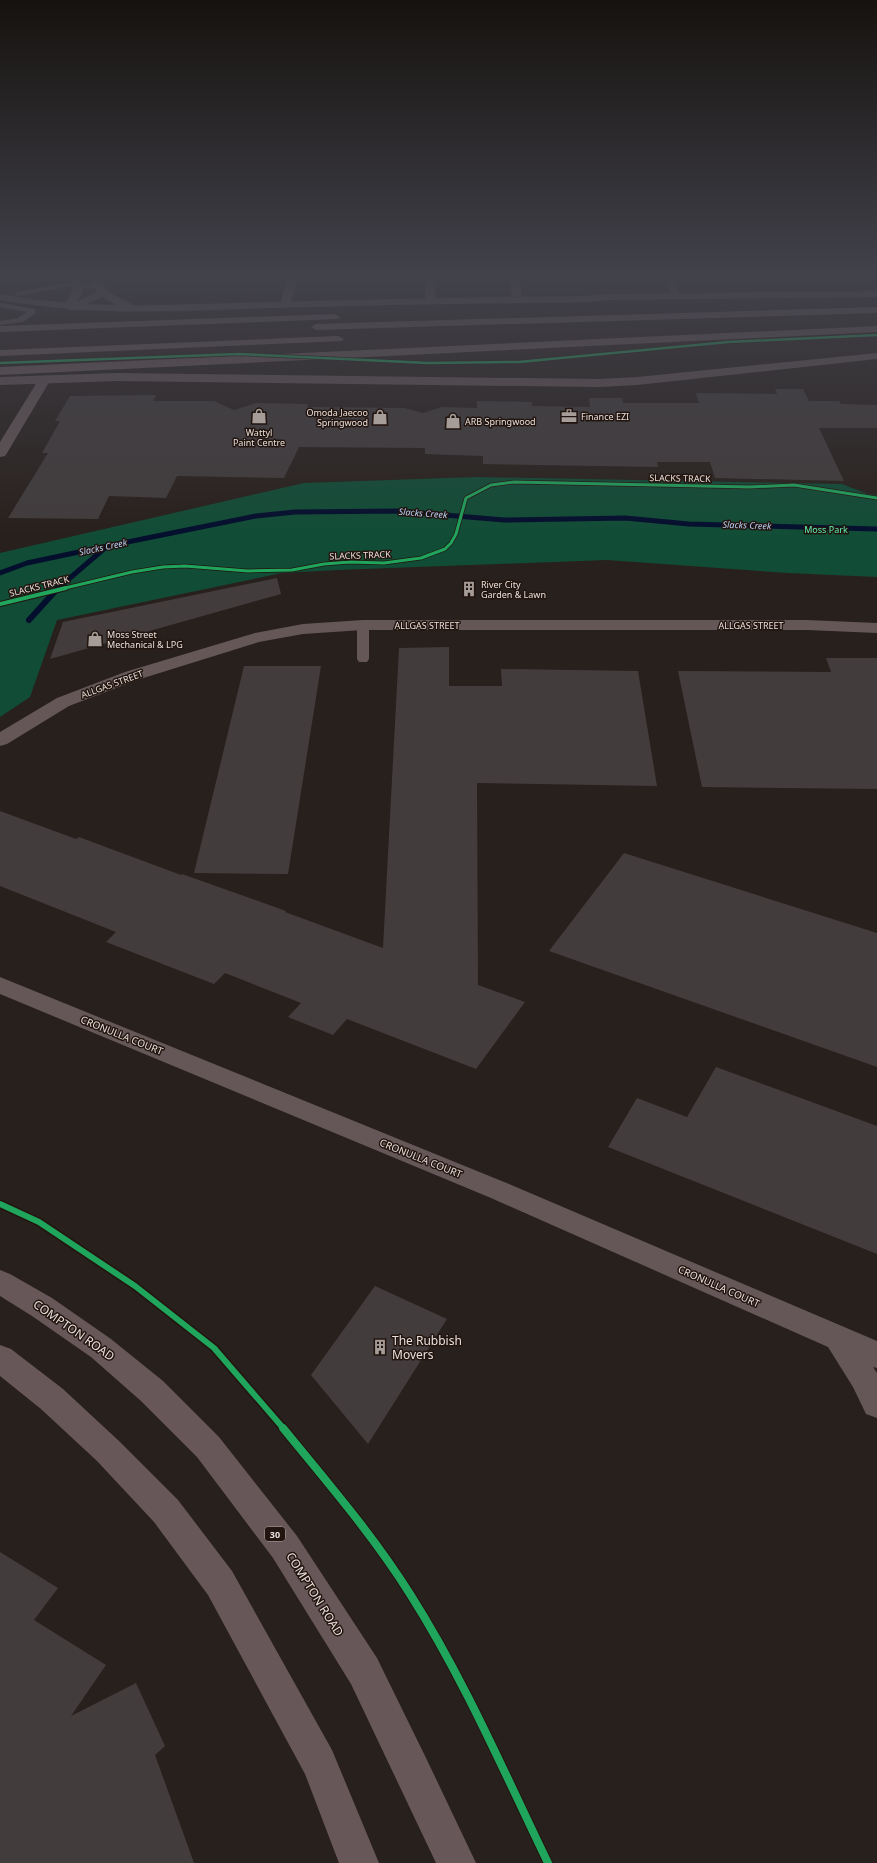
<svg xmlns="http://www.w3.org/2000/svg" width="877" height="1863" font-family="'Noto Sans',sans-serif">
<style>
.green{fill:#114d36}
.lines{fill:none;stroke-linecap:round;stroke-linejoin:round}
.stream-far1{stroke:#040f2e;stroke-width:5}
.stream{stroke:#040f2e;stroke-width:6}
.building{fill:#423c3c}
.service{fill:#655758;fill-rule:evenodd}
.minor{fill:#655758;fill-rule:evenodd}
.tertiary{fill:#655758;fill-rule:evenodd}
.primary{fill:#685758;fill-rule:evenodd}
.motorway{fill:#6f5c5d;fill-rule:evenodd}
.cycleway-far4-casing{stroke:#22150f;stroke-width:4}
.cycleway-far3-casing{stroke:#22150f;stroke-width:4.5}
.cycleway-far2-casing{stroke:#22150f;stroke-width:6}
.cycleway-far1-casing{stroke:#22150f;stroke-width:9}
.cycleway-casing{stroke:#22150f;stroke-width:10}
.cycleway-far4{stroke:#20a55d;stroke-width:2.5}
.cycleway-far3{stroke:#20a55d;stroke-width:3}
.cycleway-far2{stroke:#20a55d;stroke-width:4}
.cycleway-far1{stroke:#20a55d;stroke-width:6}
.cycleway{stroke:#20a55d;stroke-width:8}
.labels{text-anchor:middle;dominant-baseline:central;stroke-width:3;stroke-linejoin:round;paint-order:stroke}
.far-poi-label{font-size:9px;fill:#eae0db;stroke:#22150f;text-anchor:start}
.far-street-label{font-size:9px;fill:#eae0db;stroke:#22150f}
.far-water-label{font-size:9px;font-style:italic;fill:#b8d3fa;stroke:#22150f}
.far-park-label{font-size:9px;fill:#5ef2b5;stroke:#22150f}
.shield{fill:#22150f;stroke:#aea39e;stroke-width:1}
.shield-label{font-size:9px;font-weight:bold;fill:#eae0db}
.street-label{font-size:10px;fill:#eae0db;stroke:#22150f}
.near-street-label{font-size:12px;fill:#eae0db;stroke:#22150f}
.near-poi-label{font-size:12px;fill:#eae0db;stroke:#22150f;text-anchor:start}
</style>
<rect width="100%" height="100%" fill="#28201c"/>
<path class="green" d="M 476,477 L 842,484 L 868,494 L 877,495 L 877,577 L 788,573 L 607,560 L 337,570 L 282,573 L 57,620 L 30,697 L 0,717 L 0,553 L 304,483 Z"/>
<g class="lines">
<g class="stream-far1">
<path d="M 0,573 L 27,563 L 93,549 L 256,516 L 295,512 L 398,511 L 504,520 L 625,518 L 689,524 L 877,529"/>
<path d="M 57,589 L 105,548"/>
</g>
<path class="stream" d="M 29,620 L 58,588"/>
</g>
<g class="building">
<path d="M 775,389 L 803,389 L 809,401 L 839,401 L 841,404 L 877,405 L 877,428 L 819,428 L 844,481 L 715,478 L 710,462 L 657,462 L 658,467 L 483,464 L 483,456 L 425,454 L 425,448 L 299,447 L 284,478 L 177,476 L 166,498 L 109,496 L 98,519 L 8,518 L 48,453 L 42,453 L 60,421 L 55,421 L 70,396 L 156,395 L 153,401 L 214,401 L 234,410 L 257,403 L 308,404 L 307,407 L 404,408 L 423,413 L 442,407 L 477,408 L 477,401 L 532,402 L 532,406 L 590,407 L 589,398 L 622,398 L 623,403 L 699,403 L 696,393 L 777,394 Z"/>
<path d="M 277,578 L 281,594 L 50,659 L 63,622 Z"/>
<path d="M 449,647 L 449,686 L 502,686 L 501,669 L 638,671 L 657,786 L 477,783 L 478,985 L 525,1002 L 476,1069 L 347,1019 L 333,1035 L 288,1017 L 301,1003 L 225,973 L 214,984 L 106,942 L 116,932 L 0,886 L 0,811 L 76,839 L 79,837 L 181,875 L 182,874 L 286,911 L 285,912 L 383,948 L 399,648 Z"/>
<path d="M 826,658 L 877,658 L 877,789 L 702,787 L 678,671 L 831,672 Z"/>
<path d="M 244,666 L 321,666 L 288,874 L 194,873 Z"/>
<path d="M 624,853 L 877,933 L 877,1067 L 549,951 Z"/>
<path d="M 716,1067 L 877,1126 L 877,1254 L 608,1147 L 637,1098 L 687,1117 Z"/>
<path d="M 375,1286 L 447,1319 L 368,1444 L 311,1375 Z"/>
<path d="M 0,1552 L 58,1588 L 34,1620 L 106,1665 L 71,1716 L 136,1683 L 165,1746 L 155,1755 L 194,1863 L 0,1863 Z"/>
</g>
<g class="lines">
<g class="service">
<path d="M 665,276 L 672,276 L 680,296 L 679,298 L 672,296 Z"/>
<path d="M 70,282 L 99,286 L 103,288 L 99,290 L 70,286 L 18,296 L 14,294 L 18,292 Z"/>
<path d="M 0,303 L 35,309 L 36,313 L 23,322 L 0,325 L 0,321 L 18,318 L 27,312 L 0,307 Z"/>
<path d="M 363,621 L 369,625 L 369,659 L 367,662 L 359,662 L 357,659 L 357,625 Z"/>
</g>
<g class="minor">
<path d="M 69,276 L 79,276 C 83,287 85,292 77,302 L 97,291 L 87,276 L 97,276 L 110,293 L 134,305 L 133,307 C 123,310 110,302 102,297 L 76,310 L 68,310 L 67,308 L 70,305 L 66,302 C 75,290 74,290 69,276 Z"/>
<path d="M 288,276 L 298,276 L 290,304 L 285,307 L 280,304 Z"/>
<path d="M 426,276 L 436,276 L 435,297 L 430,300 L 425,297 Z"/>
<path d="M 510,276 L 520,276 L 522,300 L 521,302 L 517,303 L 512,300 Z"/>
<path d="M 45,375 L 51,379 L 7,453 L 5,456 L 0,457 L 0,442 L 39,379 Z"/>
<path d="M 0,977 L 509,1184 L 877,1341 L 877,1368 L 873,1367 L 877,1373 L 877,1418 L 866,1414 L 853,1387 L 828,1347 L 491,1198 L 0,994 Z"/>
</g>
<g class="tertiary">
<path d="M 877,291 L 877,297 L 611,300 L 585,302 C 480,303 376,305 271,308 C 177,311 94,317 0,300 L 0,294 C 93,311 177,304 271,302 C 376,299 480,297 585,296 L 611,294 Z"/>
<path d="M 877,353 L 877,359 L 637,385 L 599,387 L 117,381 L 0,385 L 0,377 L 117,373 L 599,379 L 637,377 Z"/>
<path d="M 363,620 L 807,620 L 877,623 L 877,633 L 807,630 L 363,630 L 303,634 L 259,642 L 137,680 L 69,706 L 7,744 L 0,746 L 0,732 L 57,698 L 125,672 L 255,633 L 303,624 Z"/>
</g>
<g class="primary">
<path d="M 0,1270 L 10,1274 L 52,1298 L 111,1339 L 163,1381 L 219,1437 L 297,1536 L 377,1658 L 427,1760 L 476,1863 L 436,1863 L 351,1684 L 273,1558 L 197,1457 L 141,1401 L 91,1357 L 32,1316 L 0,1296 Z"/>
<path d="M 0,1345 L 11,1349 L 63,1389 L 119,1441 L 178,1500 L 232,1571 L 332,1750 L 379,1863 L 339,1863 L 305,1774 L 208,1595 L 154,1522 L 97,1461 L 41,1409 L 0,1376 Z"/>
</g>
<g class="motorway">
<path d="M 877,307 L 877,313 L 316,330 L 311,327 L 316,324 Z"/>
<path d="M 335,314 L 340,317 L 339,319 L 0,332 L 0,326 Z"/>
<path d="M 877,326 L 877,332 L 0,375 L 0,367 Z"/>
<path d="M 338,336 L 344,339 L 342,341 L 0,356 L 0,350 Z"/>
</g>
<defs>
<path id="cycleway-far4" d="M 0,363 L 239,354 L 428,363 L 519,362 L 728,342 L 877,335"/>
<path id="cycleway-far3" d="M 61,589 L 132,572 L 163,567 L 185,566 L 248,571 L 292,570 L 324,564 L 350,562 L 384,563 L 421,558 L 445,549 L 451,543 L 456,534 L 466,498 L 491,485 L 514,482 L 750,487 L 794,485 L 877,498"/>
<path id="cycleway-far2" d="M 0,604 L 66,588"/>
<path id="cycleway-far1" d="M 0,1204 L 39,1222 L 135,1286 L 214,1348 L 284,1429"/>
<path id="cycleway" d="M 283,1428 C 327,1482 373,1535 410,1594 C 464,1679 504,1772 548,1863"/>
</defs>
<use href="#cycleway-far4" class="cycleway-far4-casing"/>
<use href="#cycleway-far3" class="cycleway-far3-casing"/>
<use href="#cycleway-far2" class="cycleway-far2-casing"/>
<use href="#cycleway-far1" class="cycleway-far1-casing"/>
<use href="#cycleway" class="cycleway-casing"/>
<use href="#cycleway-far4" class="cycleway-far4"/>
<use href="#cycleway-far3" class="cycleway-far3"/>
<use href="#cycleway-far2" class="cycleway-far2"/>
<use href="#cycleway-far1" class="cycleway-far1"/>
<use href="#cycleway" class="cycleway"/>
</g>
<linearGradient id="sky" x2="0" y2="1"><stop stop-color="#16120f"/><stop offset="0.51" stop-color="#42424b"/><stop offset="1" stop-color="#42424b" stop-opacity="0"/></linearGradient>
<rect width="877" height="537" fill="url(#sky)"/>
<defs>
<symbol id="shop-bare" viewBox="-9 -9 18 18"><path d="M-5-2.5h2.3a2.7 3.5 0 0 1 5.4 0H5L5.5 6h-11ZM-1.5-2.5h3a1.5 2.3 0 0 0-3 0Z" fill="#a69d98" stroke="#22150f" stroke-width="2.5" paint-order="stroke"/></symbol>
<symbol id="office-bare" viewBox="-9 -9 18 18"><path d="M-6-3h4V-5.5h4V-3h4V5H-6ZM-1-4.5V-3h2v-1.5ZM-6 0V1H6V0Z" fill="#a69d98" stroke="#22150f" stroke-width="2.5" paint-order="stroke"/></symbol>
<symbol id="building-bare" viewBox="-9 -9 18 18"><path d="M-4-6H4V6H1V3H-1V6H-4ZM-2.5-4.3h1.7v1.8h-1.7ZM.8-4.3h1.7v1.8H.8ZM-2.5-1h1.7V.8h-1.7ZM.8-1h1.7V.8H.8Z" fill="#a69d98" stroke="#22150f" stroke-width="2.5" paint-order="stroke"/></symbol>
</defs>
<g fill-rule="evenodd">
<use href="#shop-bare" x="248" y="405" width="22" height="22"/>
<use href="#office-bare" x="558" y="405" width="22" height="22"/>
<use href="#shop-bare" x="369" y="406" width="22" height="22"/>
<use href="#shop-bare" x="442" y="410" width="22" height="22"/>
<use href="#building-bare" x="458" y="578" width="22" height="22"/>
<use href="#shop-bare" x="84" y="628" width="22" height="22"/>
<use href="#building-bare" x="369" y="1336" width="22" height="22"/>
</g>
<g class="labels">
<g class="far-poi-label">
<text x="368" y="412" text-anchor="end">Omoda Jaecoo<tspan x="368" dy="10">Springwood</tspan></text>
<text x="581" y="416">Finance EZI</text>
<text x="465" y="421">ARB Springwood</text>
<text x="259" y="432" text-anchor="middle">Wattyl<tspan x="259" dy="10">Paint Centre</tspan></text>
<text x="481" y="584">River City<tspan x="481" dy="10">Garden &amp; Lawn</tspan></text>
<text x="107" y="634">Moss Street<tspan x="107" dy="10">Mechanical &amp; LPG</tspan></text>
</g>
<g class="far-street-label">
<text transform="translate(680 478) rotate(1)">SLACKS TRACK</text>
<text transform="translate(360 555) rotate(-2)">SLACKS TRACK</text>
<text transform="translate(39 586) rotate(-14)">SLACKS TRACK</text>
<text x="427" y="625">ALLGAS STREET</text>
<text x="751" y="625">ALLGAS STREET</text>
<text transform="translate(112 684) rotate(-20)">ALLGAS STREET</text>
</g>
<g class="far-water-label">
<text transform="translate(423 513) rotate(4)">Slacks Creek</text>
<text transform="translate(747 525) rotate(2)">Slacks Creek</text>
<text transform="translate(103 547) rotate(-12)">Slacks Creek</text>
</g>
<g class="far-park-label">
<text x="826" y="529">Moss Park</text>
</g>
<rect class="shield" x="265" y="1527" width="20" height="14" rx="3"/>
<g class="shield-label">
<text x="275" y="1534">30</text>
</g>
<g class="street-label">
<text transform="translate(122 1035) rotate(22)">CRONULLA COURT</text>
<text transform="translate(421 1158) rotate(22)">CRONULLA COURT</text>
<text transform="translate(719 1286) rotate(24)">CRONULLA COURT</text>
</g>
<g class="near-street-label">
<text transform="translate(74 1330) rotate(35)">COMPTON ROAD</text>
<text transform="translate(315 1594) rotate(58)">COMPTON ROAD</text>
</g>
<g class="near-poi-label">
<text x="392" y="1340">The Rubbish<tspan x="392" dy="14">Movers</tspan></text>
</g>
</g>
</svg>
